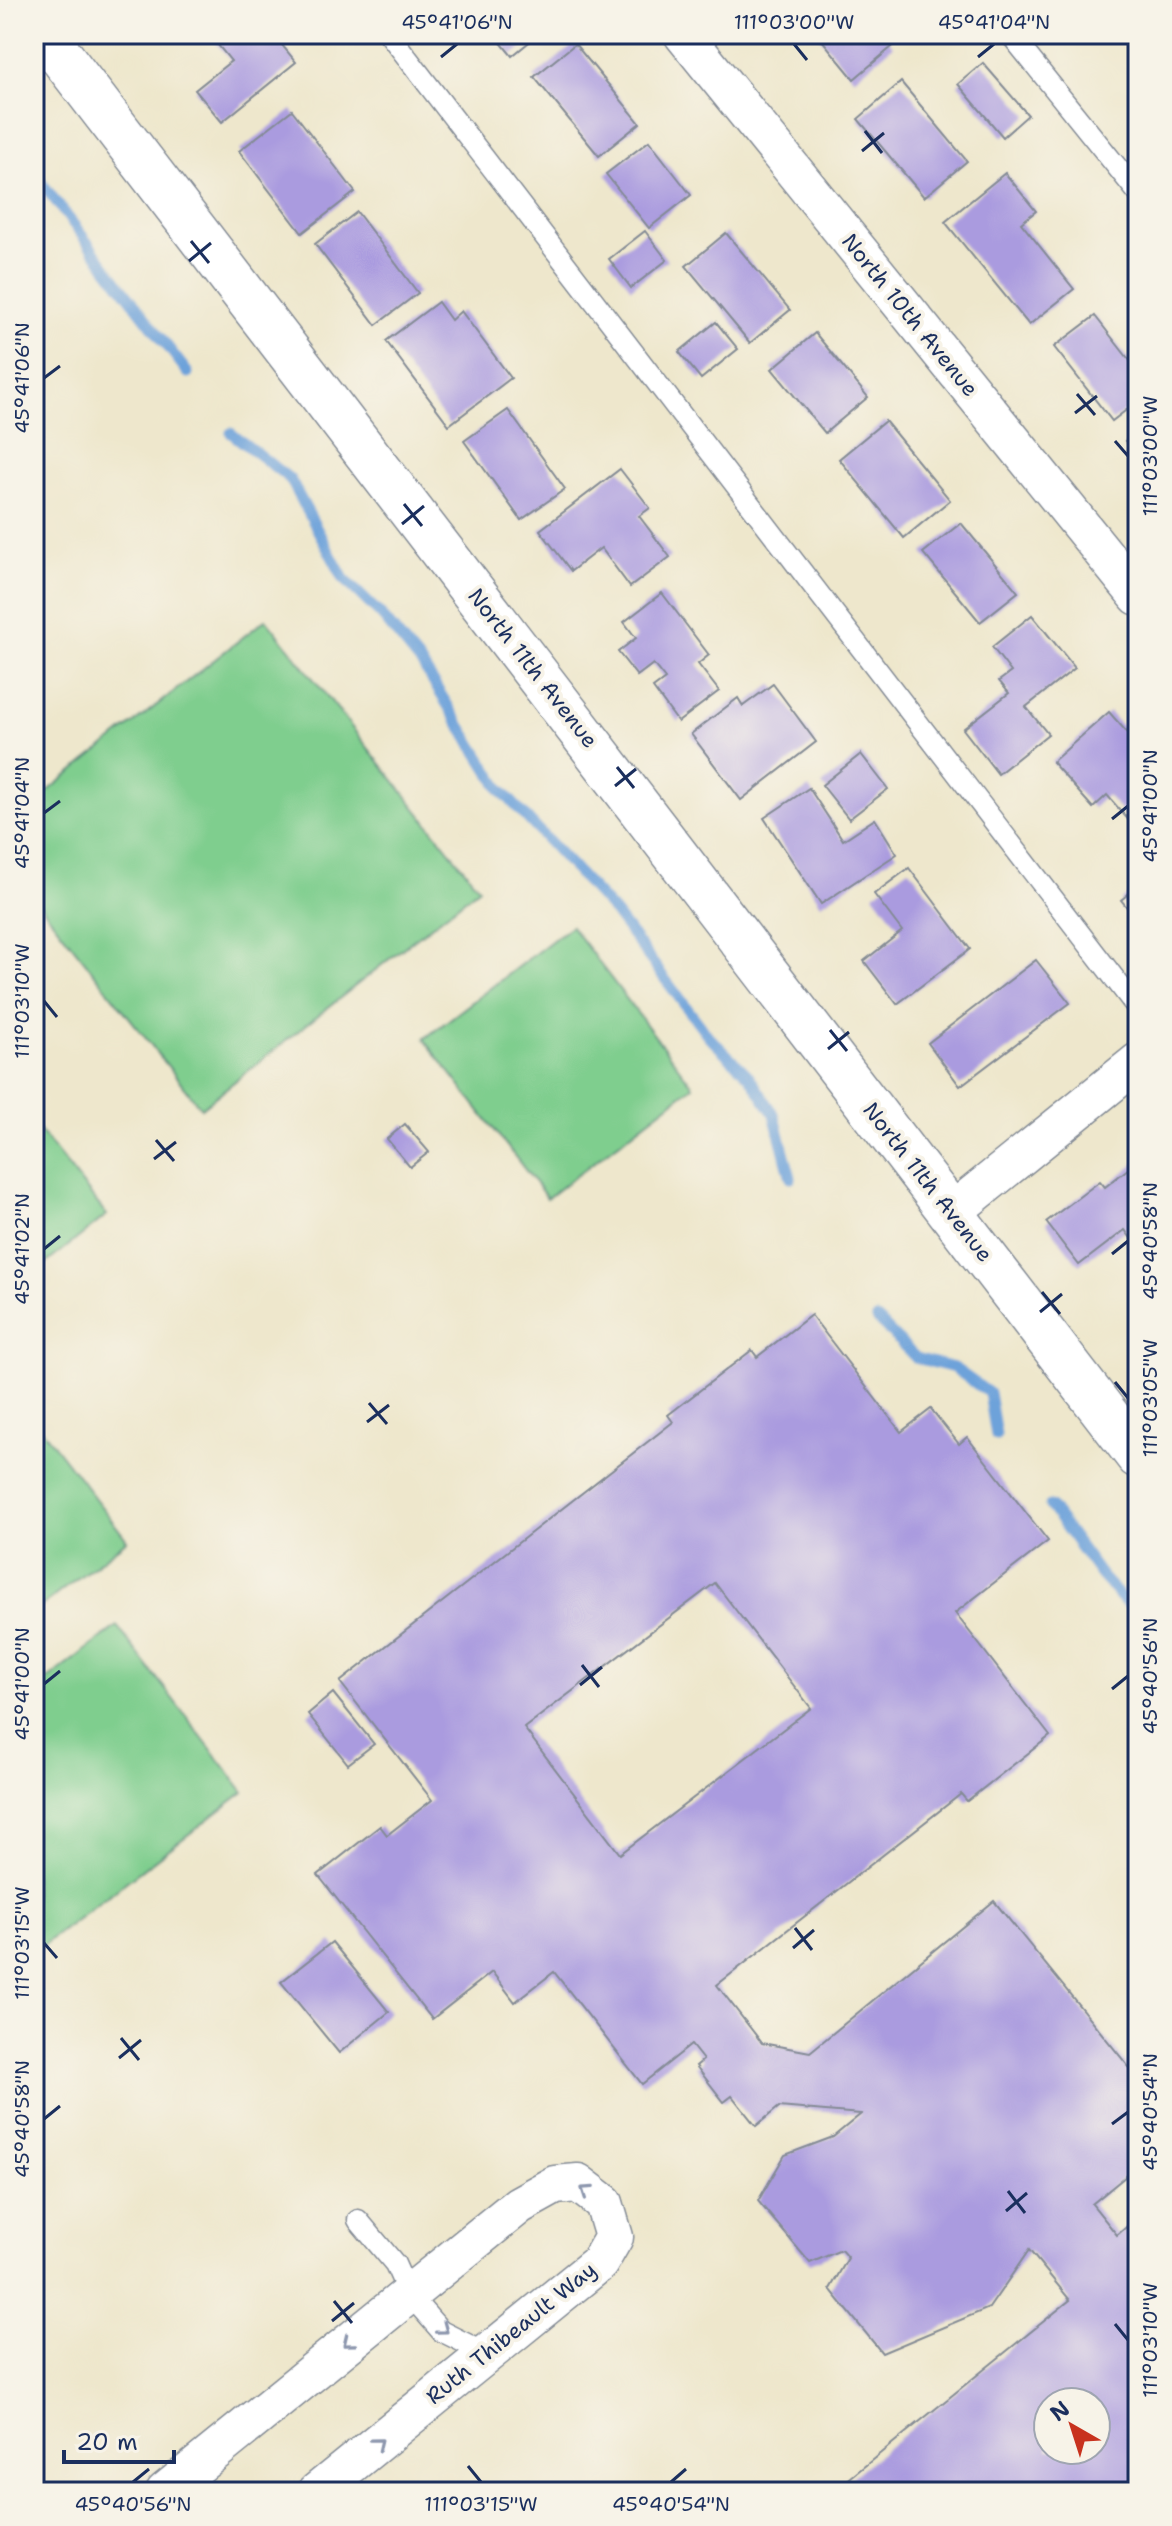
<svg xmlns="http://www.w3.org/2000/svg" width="1172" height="2526" font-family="'Shantell Sans',sans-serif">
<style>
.green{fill:#7fce8e;stroke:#4d7e76;stroke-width:2}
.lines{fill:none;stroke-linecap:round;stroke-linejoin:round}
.stream{stroke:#6da2da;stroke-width:11}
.building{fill:#aa9bdf;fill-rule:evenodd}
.service-casing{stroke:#848b95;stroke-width:23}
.minor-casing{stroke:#848b95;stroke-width:41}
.tertiary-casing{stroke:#848b95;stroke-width:47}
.service{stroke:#fff;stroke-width:20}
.minor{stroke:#fff;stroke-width:38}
.tertiary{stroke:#fff;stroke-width:44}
.oneway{stroke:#8d97ae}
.ticks{fill:none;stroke:#1b2f5e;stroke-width:3}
.labels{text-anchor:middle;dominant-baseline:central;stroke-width:8;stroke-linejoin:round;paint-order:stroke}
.street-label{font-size:22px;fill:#1b2f5e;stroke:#f7f3e8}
.neatline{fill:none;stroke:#1b2f5e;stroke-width:3}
.ticks-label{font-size:20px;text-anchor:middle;fill:#1b2f5e}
</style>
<rect width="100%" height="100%" fill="#f7f3e8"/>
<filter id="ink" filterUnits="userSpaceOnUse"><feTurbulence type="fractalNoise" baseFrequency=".0125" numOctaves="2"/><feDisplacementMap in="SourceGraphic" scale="16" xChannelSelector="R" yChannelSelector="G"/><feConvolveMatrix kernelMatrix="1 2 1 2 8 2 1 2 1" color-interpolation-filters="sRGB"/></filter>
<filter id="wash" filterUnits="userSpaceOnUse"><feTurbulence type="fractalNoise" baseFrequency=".006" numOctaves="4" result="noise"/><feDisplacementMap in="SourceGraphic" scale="32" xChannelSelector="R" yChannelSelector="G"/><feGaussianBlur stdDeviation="1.8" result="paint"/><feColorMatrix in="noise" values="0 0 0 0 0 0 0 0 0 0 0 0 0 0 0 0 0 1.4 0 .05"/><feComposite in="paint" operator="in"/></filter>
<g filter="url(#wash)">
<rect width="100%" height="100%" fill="#eee7cc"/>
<g class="green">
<path d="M 266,619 L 479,888 L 201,1108 L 34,897 L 34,802 Z"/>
<path d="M 571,926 L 693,1086 L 547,1198 L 424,1039 Z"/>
<path d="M 34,1124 L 107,1215 L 34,1273 Z"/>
<path d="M 34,1419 L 127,1540 L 34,1612 Z"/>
<path d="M 117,1626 L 244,1792 L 34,1952 L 34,1690 Z"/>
</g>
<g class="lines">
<g class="stream">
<path d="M 34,173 L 188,373"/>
<path d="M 231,433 L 290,479 L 344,579 L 381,615 L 423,666 L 501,790 L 615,913 L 709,1037 L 749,1076 L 774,1114 L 791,1178"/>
<path d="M 877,1319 L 916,1358 L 954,1368 L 989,1393 L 996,1435"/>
<path d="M 1050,1506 L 1101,1576 L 1127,1604"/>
</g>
</g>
<g id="blocks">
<g class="building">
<path d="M 209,34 L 273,34 L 296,62 L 222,122 L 195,90 L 231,61 Z"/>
<path d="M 494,34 L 539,34 L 512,56 Z"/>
<path d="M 817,34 L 884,34 L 893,46 L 854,79 Z"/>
<path d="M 575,44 L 640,123 L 599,156 L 534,77 Z"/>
<path d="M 983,63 L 1028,115 L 1003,137 L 958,84 Z"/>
<path d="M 901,82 L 967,161 L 924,197 L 858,119 Z"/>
<path d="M 292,110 L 355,192 L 302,233 L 239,151 Z"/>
<path d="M 649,141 L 691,195 L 649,228 L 606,174 Z"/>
<path d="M 1005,173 L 1036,211 L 1021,223 L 1074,289 L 1029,325 L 945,222 Z"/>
<path d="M 357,212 L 418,293 L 376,325 L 315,244 Z"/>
<path d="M 645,231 L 667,260 L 631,288 L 609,259 Z"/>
<path d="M 726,233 L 790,310 L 750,343 L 686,266 Z"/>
<path d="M 438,302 L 451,320 L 461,311 L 511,378 L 449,425 L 386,341 Z"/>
<path d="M 1095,316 L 1138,371 L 1138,401 L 1112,421 L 1054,347 Z"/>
<path d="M 716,322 L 738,349 L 701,379 L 679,352 Z"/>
<path d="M 815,333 L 868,397 L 825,433 L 772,369 Z"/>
<path d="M 508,410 L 565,489 L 521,520 L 464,441 Z"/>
<path d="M 885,421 L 950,500 L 904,538 L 839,459 Z"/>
<path d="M 1138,431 L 1138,457 L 1125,441 Z"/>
<path d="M 620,469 L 650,508 L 639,516 L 670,557 L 630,587 L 601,548 L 571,571 L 540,530 Z"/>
<path d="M 961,523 L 1018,592 L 980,622 L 923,553 Z"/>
<path d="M 662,593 L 709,655 L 698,664 L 719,691 L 678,722 L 653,688 L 665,679 L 653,664 L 637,676 L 618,652 L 636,638 L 624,622 Z"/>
<path d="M 1032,615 L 1075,668 L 1026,707 L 1048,734 L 998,774 L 963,729 L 1009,693 L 999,681 L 1011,672 L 992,647 Z"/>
<path d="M 773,684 L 816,742 L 741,800 L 691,734 L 738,698 L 743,706 Z"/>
<path d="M 1109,712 L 1138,745 L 1138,819 L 1132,824 L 1107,795 L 1093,808 L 1052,762 Z"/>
<path d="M 861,754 L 888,789 L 849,819 L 822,785 Z"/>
<path d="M 809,788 L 843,840 L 875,819 L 897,854 L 821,904 L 764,818 Z"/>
<path d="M 909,868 L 970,949 L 897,1004 L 864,961 L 902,931 L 874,894 Z"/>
<path d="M 1138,886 L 1138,921 L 1121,900 Z"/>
<path d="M 1036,960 L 1070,1003 L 960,1086 L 928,1043 Z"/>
<path d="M 405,1124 L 429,1152 L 410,1167 L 387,1139 Z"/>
<path d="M 1138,1161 L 1138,1248 L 1125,1230 L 1079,1265 L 1046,1222 L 1100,1181 L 1105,1187 Z"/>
<path d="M 811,1315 L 901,1432 L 931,1409 L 959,1444 L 967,1437 L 1048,1541 L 955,1613 L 1050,1736 L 967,1801 L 961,1794 L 717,1985 L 762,2043 L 810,2052 L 994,1901 L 1138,2078 L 1137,2167 L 1092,2204 L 1117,2235 L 1138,2217 L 1138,2492 L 837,2492 L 835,2490 L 1070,2300 L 1029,2250 L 989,2308 L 882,2353 L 830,2289 L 848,2258 L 841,2250 L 810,2263 L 758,2201 L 785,2155 L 833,2137 L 861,2114 L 779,2107 L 756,2126 L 732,2096 L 724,2102 L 696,2066 L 703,2060 L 691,2045 L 642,2084 L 554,1972 L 515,2002 L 492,1972 L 432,2019 L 318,1875 L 380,1826 L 387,1835 L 432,1800 L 340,1682 L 673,1422 L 668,1415 L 752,1350 L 757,1357 ZM 715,1583 L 811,1708 L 620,1854 L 524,1728 ZM 1048,2402 L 1096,2402 L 1096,2450 L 1048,2450 Z"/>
<path d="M 333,1693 L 374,1744 L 348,1764 L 308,1714 Z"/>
<path d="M 332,1942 L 389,2012 L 339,2053 L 281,1982 Z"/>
</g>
</g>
</g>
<g filter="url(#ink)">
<use href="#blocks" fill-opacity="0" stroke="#848b95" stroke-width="2"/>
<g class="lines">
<defs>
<g id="service">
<path d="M 389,34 L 1138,1009"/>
<path d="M 1010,34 L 1138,193"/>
<path d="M 358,2220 L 395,2264 L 408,2293 L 441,2331 L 487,2354"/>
</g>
<g id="minor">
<path d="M 683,34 L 1138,596"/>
<path d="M 952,1212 L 1138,1062"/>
<path d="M 165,2492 L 519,2205 L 555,2185 L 578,2183 L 604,2203 L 614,2237 L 599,2263 L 317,2492"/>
</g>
<path id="tertiary" d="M 44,34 L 1138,1456"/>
</defs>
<use href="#service" class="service-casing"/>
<use href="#minor" class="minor-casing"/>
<use href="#tertiary" class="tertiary-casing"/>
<use href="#service" class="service"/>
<use href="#minor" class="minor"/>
<use href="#tertiary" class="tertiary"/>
</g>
<defs><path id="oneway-chevron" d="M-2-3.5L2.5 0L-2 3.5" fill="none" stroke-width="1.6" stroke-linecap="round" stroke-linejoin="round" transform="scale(2)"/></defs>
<g class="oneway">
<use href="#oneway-chevron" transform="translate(586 2191) rotate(-146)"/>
<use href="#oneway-chevron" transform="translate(443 2329) rotate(37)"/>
<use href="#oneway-chevron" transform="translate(348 2342) rotate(141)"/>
<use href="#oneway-chevron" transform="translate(378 2443) rotate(-39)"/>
</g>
</g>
<path class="ticks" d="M 794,44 L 807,60M 441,57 L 457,44M 978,57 L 994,44M 865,131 L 882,153M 862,151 L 884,133M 191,241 L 209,263M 189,261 L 211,243M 44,378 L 60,366M 1077,394 L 1095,415M 1075,413 L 1097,396M 1115,441 L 1128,456M 404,504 L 422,526M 402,524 L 424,506M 617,767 L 634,788M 615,786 L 636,769M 44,813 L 60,801M 1112,819 L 1128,806M 44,1001 L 57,1017M 830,1030 L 847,1051M 828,1049 L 849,1032M 156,1140 L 174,1161M 154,1159 L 176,1142M 44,1249 L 60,1236M 1112,1254 L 1128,1241M 1042,1292 L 1060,1314M 1040,1312 L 1062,1294M 1115,1382 L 1128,1398M 369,1403 L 387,1424M 367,1422 L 389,1405M 582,1665 L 599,1687M 44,1684 L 60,1671M 580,1685 L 602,1667M 1112,1689 L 1128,1676M 795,1928 L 812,1950M 44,1943 L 57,1958M 793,1948 L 814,1930M 121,2038 L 139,2060M 119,2058 L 141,2040M 44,2119 L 60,2106M 1112,2124 L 1128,2112M 1008,2191 L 1025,2213M 1006,2211 L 1027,2193M 334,2301 L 352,2323M 332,2321 L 354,2303M 1115,2324 L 1128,2340M 468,2466 L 481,2482M 133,2482 L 149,2469M 671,2482 L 686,2469"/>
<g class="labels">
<g class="street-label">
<text transform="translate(910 315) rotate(51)">North 10th Avenue</text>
<text transform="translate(533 668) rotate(52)">North 11th Avenue</text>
<text transform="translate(928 1182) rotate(52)">North 11th Avenue</text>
<text transform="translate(511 2333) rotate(-39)">Ruth Thibeault Way</text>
</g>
</g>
<rect width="1172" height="2526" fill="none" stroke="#f7f3e8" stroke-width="88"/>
<g transform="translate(1072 2426) rotate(321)"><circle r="38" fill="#f7f3e8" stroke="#9fa5b1" stroke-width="2"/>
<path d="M0-6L14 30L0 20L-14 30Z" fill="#c8321e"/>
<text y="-12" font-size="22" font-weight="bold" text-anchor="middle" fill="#1b2f5e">N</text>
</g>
<path d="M64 2450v12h110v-12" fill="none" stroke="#1b2f5e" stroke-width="4"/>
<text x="76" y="2450" font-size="24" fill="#1b2f5e" stroke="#f7f3e8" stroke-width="6" paint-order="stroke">20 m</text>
<rect x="44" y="44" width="1084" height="2438" class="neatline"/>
<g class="ticks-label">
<text x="457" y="29">45°41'06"N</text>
<text x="794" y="29">111°03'00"W</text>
<text x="994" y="29">45°41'04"N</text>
<text transform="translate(22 378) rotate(-90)" y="7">45°41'06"N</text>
<text transform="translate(1150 456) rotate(-90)" y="7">111°03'00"W</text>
<text transform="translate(1150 806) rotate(-90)" y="7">45°41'00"N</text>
<text transform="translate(22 813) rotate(-90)" y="7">45°41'04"N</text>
<text transform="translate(22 1001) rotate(-90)" y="7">111°03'10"W</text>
<text transform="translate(1150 1241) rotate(-90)" y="7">45°40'58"N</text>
<text transform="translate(22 1249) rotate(-90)" y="7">45°41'02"N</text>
<text transform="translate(1150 1398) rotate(-90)" y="7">111°03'05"W</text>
<text transform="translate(1150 1676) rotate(-90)" y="7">45°40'56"N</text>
<text transform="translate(22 1684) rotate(-90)" y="7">45°41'00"N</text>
<text transform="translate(22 1943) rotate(-90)" y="7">111°03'15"W</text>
<text transform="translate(1150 2112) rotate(-90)" y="7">45°40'54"N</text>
<text transform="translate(22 2119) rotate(-90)" y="7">45°40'58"N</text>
<text transform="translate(1150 2340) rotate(-90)" y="7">111°03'10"W</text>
<text x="133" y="2511">45°40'56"N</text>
<text x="481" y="2511">111°03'15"W</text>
<text x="671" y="2511">45°40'54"N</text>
</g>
</svg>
